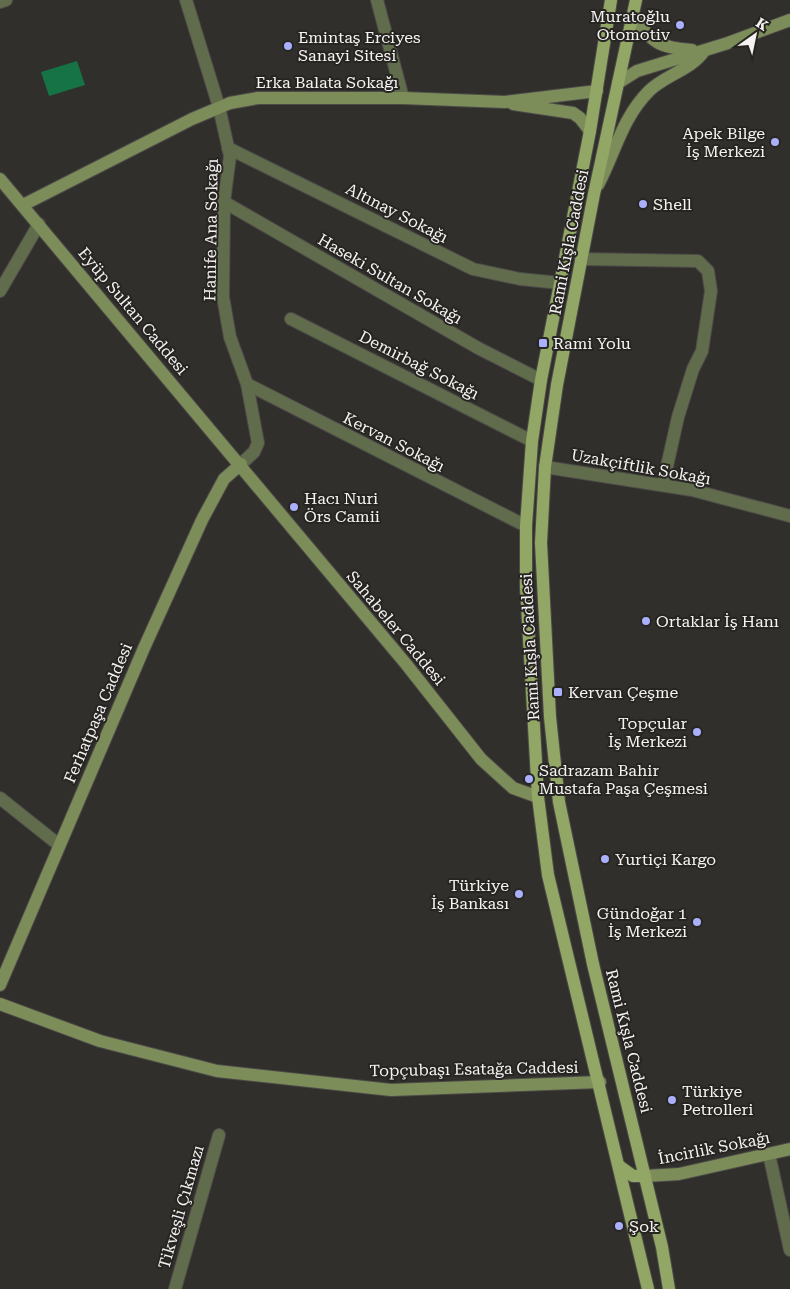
<svg xmlns="http://www.w3.org/2000/svg" width="790" height="1289" font-family="'Roboto Serif',serif">
<style>
.water{fill:#157346}
.lines{fill:none;stroke-linecap:round;stroke-linejoin:round}
.street-casing{stroke:#4c4b48;stroke-width:14}
.secondary-casing{stroke:#4c4b48;stroke-width:14}
.primary-casing{stroke:#4c4b48;stroke-width:14}
.street{stroke:#616c4c;stroke-width:12}
.secondary{stroke:#7d8d5a;stroke-width:12}
.primary{stroke:#92a765;stroke-width:12}
.poi-dot{fill:#aab0fb;stroke:#272522;stroke-width:2}
.labels{text-anchor:middle;dominant-baseline:central;stroke-width:4;stroke-linejoin:round;paint-order:stroke}
.poi-label{font-size:16px;fill:#f5f4f2;stroke:#272522;text-anchor:start}
.street-label{font-size:16px;fill:#f5f4f2;stroke:#272522}
</style>
<rect width="100%" height="100%" fill="#312f2c"/>
<path class="water" d="M 77,61 L 85,85 L 49,96 L 41,72 Z"/>
<g class="lines">
<defs>
<g id="street">
<path d="M 186,0 L 219,107 L 230,156 L 224,202 L 223,297 L 230,337 L 247,384 L 258,443 L 254,452 L 241,464"/>
<path d="M 377,0 L 403,98"/>
<path d="M 0,2 L 6,0"/>
<path d="M 228,148 L 473,269 L 520,279 L 560,283"/>
<path d="M 224,202 L 478,348 L 541,380"/>
<path d="M 581,259 L 698,261 L 708,271 L 711,291 L 702,351 L 693,369 L 678,417 L 663,484"/>
<path d="M 0,291 L 39,224"/>
<path d="M 291,319 L 532,441"/>
<path d="M 247,384 L 526,526"/>
<path d="M 545,467 L 692,490 L 790,516"/>
<path d="M 0,798 L 59,845"/>
<path d="M 769,1154 L 790,1250"/>
<path d="M 175,1289 L 219,1135"/>
</g>
<g id="secondary">
<path d="M 634,15 C 650,43 661,48 692,50"/>
<path d="M 618,83 L 637,71 L 728,43 L 790,20"/>
<path d="M 513,104 L 573,113 L 580,118 L 590,131"/>
<path d="M 0,179 L 406,664 L 481,759 L 513,788 L 538,797"/>
<path d="M 598,185 C 615,153 622,118 649,91 C 665,75 691,70 704,51"/>
<path d="M 23,205 L 192,119 L 230,103 L 258,98 L 403,98 L 505,102 L 597,91"/>
<path d="M 0,985 L 144,648 L 202,520 L 224,479 L 241,464"/>
<path d="M 0,1004 L 100,1041 L 217,1071 L 391,1090 L 600,1082"/>
<path d="M 645,1176 L 679,1174 L 790,1149"/>
</g>
<g id="primary">
<path d="M 611,0 L 590,131 L 541,380 L 532,441 L 526,526 L 526,587 L 538,797 L 548,875 L 648,1289"/>
<path d="M 636,0 L 594,194 L 557,385 L 545,467 L 541,543 L 550,717 L 559,802 L 593,964 L 662,1247 L 669,1289"/>
<path d="M 619,1166 L 633,1176 L 645,1176"/>
</g>
</defs>
<use href="#street" class="street-casing"/>
<use href="#secondary" class="secondary-casing"/>
<use href="#primary" class="primary-casing"/>
<use href="#street" class="street"/>
<use href="#secondary" class="secondary"/>
<use href="#primary" class="primary"/>
</g>
<g class="poi-dot">
<circle cx="680" cy="25" r="5"/>
<circle cx="288" cy="46" r="5"/>
<circle cx="775" cy="142" r="5"/>
<circle cx="643" cy="204" r="5"/>
<rect x="538" y="338" width="10" height="10" rx="2.5"/>
<circle cx="294" cy="507" r="5"/>
<circle cx="646" cy="621" r="5"/>
<rect x="553" y="687" width="10" height="10" rx="2.5"/>
<circle cx="697" cy="732" r="5"/>
<circle cx="529" cy="779" r="5"/>
<circle cx="605" cy="859" r="5"/>
<circle cx="519" cy="894" r="5"/>
<circle cx="697" cy="922" r="5"/>
<circle cx="672" cy="1100" r="5"/>
<circle cx="619" cy="1226" r="5"/>
</g>
<g class="labels">
<g class="poi-label">
<text x="670" y="16" text-anchor="end">Muratoğlu<tspan x="670" dy="18">Otomotiv</tspan></text>
<text x="298" y="37">Emintaş Erciyes<tspan x="298" dy="18">Sanayi Sitesi</tspan></text>
<text x="765" y="133" text-anchor="end">Apek Bilge<tspan x="765" dy="18">İş Merkezi</tspan></text>
<text x="653" y="204">Shell</text>
<text x="553" y="343">Rami Yolu</text>
<text x="304" y="498">Hacı Nuri<tspan x="304" dy="18">Örs Camii</tspan></text>
<text x="656" y="621">Ortaklar İş Hanı</text>
<text x="568" y="692">Kervan Çeşme</text>
<text x="687" y="723" text-anchor="end">Topçular<tspan x="687" dy="18">İş Merkezi</tspan></text>
<text x="539" y="770">Sadrazam Bahir<tspan x="539" dy="18">Mustafa Paşa Çeşmesi</tspan></text>
<text x="615" y="859">Yurtiçi Kargo</text>
<text x="509" y="885" text-anchor="end">Türkiye<tspan x="509" dy="18">İş Bankası</tspan></text>
<text x="687" y="913" text-anchor="end">Gündoğar 1<tspan x="687" dy="18">İş Merkezi</tspan></text>
<text x="682" y="1091">Türkiye<tspan x="682" dy="18">Petrolleri</tspan></text>
<text x="629" y="1226">Şok</text>
</g>
<g class="street-label">
<text x="327" y="82">Erka Balata Sokağı</text>
<text transform="translate(397 213) rotate(27)">Altınay Sokağı</text>
<text transform="translate(211 230) rotate(-89)">Hanife Ana Sokağı</text>
<text transform="translate(569 242) rotate(-79)">Rami Kışla Caddesi</text>
<text transform="translate(390 279) rotate(30)">Haseki Sultan Sokağı</text>
<text transform="translate(133 311) rotate(50)">Eyüp Sultan Caddesi</text>
<text transform="translate(419 365) rotate(27)">Demirbağ Sokağı</text>
<text transform="translate(394 442) rotate(27)">Kervan Sokağı</text>
<text transform="translate(641 467) rotate(10)">Uzakçiftlik Sokağı</text>
<text transform="translate(396 628) rotate(50)">Sahabeler Caddesi</text>
<text transform="translate(530 647) rotate(-93)">Rami Kışla Caddesi</text>
<text transform="translate(98 713) rotate(-67)">Ferhatpaşa Caddesi</text>
<text transform="translate(629 1041) rotate(76)">Rami Kışla Caddesi</text>
<text transform="translate(474 1069) rotate(-1)">Topçubaşı Esatağa Caddesi</text>
<text transform="translate(714 1148) rotate(-11)">İncirlik Sokağı</text>
<text transform="translate(181 1207) rotate(-74)">Tikveşli Çıkmazı</text>
</g>
</g>
<g transform="translate(755 35) rotate(33)" stroke="#272522" stroke-width="4" paint-order="stroke">
<path d="M0-4L9 19L0 12L-9 19Z" fill="#f5f4f2"/>
<text y="-8" font-size="14" font-weight="bold" text-anchor="middle" fill="#f5f4f2">K</text>
</g>
</svg>
